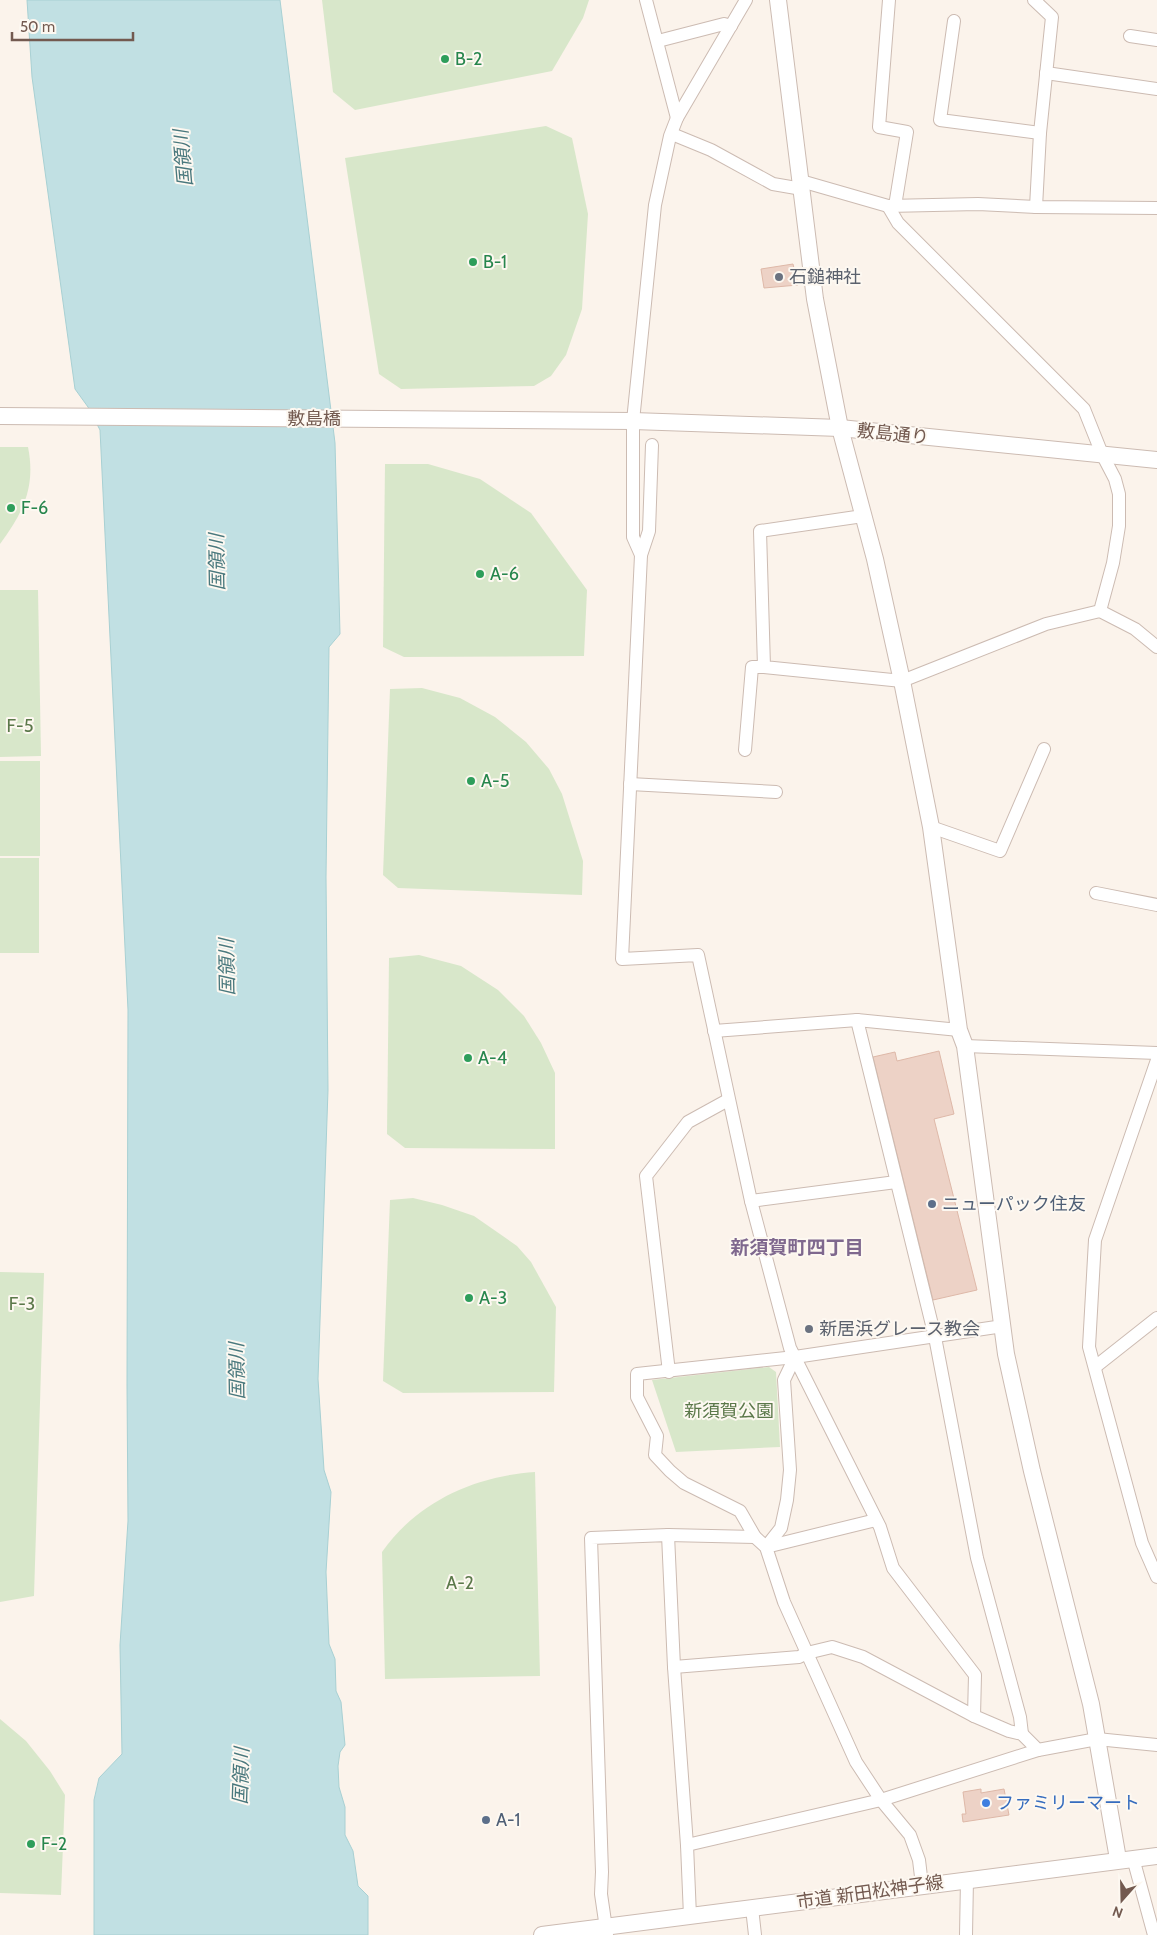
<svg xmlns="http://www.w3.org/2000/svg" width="1157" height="1935" font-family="Cabin,'Noto Sans JP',sans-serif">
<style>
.green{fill:#d8e7ca}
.water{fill:#c1e0e3;stroke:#a8d0d3}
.building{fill:#edd2c6;stroke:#deb8a8}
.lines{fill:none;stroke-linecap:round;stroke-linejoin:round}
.minor-casing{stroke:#ccbbb2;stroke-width:14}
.tertiary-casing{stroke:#ccbbb2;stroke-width:18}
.minor{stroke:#fff;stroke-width:12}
.tertiary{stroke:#fff;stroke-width:16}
.leisure-dot{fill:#2e9e5b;stroke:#fdf8f1;stroke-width:2}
.worship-dot{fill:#6b7280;stroke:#fdf8f1;stroke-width:2}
.service-dot{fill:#5c6f8a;stroke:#fdf8f1;stroke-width:2}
.shop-dot{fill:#3f7fe0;stroke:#fdf8f1;stroke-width:2}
.labels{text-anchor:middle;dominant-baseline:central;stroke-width:4;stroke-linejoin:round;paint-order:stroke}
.leisure-label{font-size:18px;fill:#27864d;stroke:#fdf8f1;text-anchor:start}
.worship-label{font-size:18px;fill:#5b616d;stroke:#fdf8f1;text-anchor:start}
.street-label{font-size:18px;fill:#735a50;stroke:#fdf8f1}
.park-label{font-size:18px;fill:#5b784a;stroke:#fdf8f1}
.service-label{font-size:18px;fill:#4e5e75;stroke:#fdf8f1;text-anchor:start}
.shop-label{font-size:18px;fill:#366cbe;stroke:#fdf8f1;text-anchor:start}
.water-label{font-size:19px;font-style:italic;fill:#49787d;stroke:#fdf8f1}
.neighbourhood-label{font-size:19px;font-weight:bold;fill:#7f688e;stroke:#fdf8f1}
</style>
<rect width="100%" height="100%" fill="#fbf3eb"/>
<g class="green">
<path d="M 322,0 L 589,0 L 583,18 L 552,71 L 355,110 L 333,92 Z"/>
<path d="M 546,126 L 572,138 L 588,214 L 582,309 L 566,355 L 551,376 L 534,386 L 401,389 L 379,374 L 345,158 Z"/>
<path d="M 0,447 L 28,447 C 36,487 23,513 0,544 Z"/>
<path d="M 385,464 L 428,464 L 480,479 L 531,513 L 587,590 L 584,656 L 404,657 L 383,647 Z"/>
<path d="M 0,590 L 38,590 L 41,756 L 0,757 Z"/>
<path d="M 422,688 L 460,698 L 495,717 L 526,742 L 549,769 L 562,794 L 583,861 L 582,895 L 398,888 L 383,875 L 390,689 Z"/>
<rect x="0" y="761" width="40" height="95"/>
<rect x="0" y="858" width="39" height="95"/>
<path d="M 419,955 L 461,966 L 498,990 L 524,1016 L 541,1043 L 555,1073 L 555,1149 L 405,1148 L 387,1134 L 389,958 Z"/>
<path d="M 413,1198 L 442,1205 L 474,1216 L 517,1246 L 531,1262 L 556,1307 L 554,1392 L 403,1393 L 383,1381 L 390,1200 Z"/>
<path d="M 0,1272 L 44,1273 L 34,1596 L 0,1602 Z"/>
<path d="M 769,1367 L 776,1372 L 780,1447 L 676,1452 L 652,1380 Z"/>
<path d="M 535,1472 L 540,1676 L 385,1679 L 382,1552 C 417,1502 474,1476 535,1472 Z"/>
<path d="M 0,1719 L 26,1741 L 50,1771 L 65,1795 L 61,1895 L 0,1893 Z"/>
</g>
<path class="water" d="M 27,0 L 280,0 L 335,443 L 340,634 L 329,647 L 326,877 L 328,1090 L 318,1379 L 324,1470 L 331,1492 L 326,1572 L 329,1644 L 335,1659 L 336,1691 L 341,1702 L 345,1745 L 340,1752 L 338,1766 L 339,1787 L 345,1807 L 345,1835 L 353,1851 L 358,1886 L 368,1896 L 368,1935 L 94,1935 L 94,1800 L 99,1778 L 122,1754 L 120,1645 L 128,1521 L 127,1384 L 128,1010 L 100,430 L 88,407 L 75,389 L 32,77 Z"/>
<g class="building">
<path d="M 793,264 L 798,285 L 764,288 L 761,269 Z"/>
<path d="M 939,1051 L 954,1114 L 934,1119 L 977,1290 L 933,1300 L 873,1057 L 895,1052 L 897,1061 Z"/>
<path d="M 981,1789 L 981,1793 L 1004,1789 L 1009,1815 L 963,1822 L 962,1814 L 966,1814 L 963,1792 Z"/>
</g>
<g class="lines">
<defs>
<g id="minor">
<path d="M 646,0 L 677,118"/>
<path d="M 746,0 L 677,118 L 670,136 L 655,205 L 633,421 L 633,537 L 641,555 L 622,959 L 698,955 L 751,1201 L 790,1348 L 880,1527 L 893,1568 L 975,1675 L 974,1716 L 1009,1731 L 1022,1734 L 1038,1750 L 1097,1739 L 1157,1745"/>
<path d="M 889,0 L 879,127 L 907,132 L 895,206"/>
<path d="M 1034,0 L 1052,17 L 1040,133 L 1036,207"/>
<path d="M 954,21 L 940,120 L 1040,133"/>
<path d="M 1130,36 L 1157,40"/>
<path d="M 658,41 L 724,24 L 731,26"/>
<path d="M 1046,73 L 1157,89"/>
<path d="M 672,134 L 711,150 L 773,184 L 802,189"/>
<path d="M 801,181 L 888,206 L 978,204 L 1036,207 L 1157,208"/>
<path d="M 888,206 L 898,223 L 1084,409 L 1102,454 L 1115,479 L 1119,494 L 1119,526 L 1113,563 L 1100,611"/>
<path d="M 863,516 L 760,531 L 764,667 L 902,681 L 1046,624 L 1100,611 L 1135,629 L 1157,647"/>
<path d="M 641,555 L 649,531 L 652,445"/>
<path d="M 745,750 L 752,667 L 764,667"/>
<path d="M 630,784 L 776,792"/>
<path d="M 931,827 L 1000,851 L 1044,749"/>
<path d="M 1096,893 L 1157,905"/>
<path d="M 857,1020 L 959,1030"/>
<path d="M 714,1031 L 857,1020 L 935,1337 L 977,1558 L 1020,1717 L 1022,1734"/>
<path d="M 965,1046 L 1157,1053"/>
<path d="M 1157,1060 L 1095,1240 L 1089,1347 L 1142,1543 L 1157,1577"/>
<path d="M 751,1201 L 896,1182"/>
<path d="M 1095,1367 L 1157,1318"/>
<path d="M 669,1372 L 646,1176 L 688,1122 L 728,1100"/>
<path d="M 668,1535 L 755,1537"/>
<path d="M 766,1547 L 781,1528 L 787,1500 L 790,1470 L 784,1380 L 795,1357"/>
<path d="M 766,1547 L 876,1520"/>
<path d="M 674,1667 L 799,1657 L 807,1653 L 832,1647 L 863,1657 L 974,1716"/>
<path d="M 687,1845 L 690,1916"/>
<path d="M 1133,1858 L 1154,1935"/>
<path d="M 922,1885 L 919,1860 L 910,1835 L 881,1800 L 856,1762 L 784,1602 L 766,1547 L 755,1537 L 740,1511 L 684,1483 L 670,1471 L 655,1455 L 657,1436 L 637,1397 L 637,1374 L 795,1357 L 1003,1326"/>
<path d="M 752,1908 L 755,1935"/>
<path d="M 607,1935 L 601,1894 L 602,1872 L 591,1538 L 668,1535 L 674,1667 L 687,1845 L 881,1800 L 1038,1750"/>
<path d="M 966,1935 L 967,1879"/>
</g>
<g id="tertiary">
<path d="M 778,0 L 815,299 L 840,428 L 875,559 L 902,681 L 931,827 L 959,1030 L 965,1046 L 1006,1354 L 1032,1471 L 1091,1704 L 1118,1859"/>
<path d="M 0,416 L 633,421 L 840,428 L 1157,460"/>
<path d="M 542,1935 L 1157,1856"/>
</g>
</defs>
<use href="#minor" class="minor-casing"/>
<use href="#tertiary" class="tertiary-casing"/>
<use href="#minor" class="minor"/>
<use href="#tertiary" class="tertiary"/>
</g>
<g class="leisure-dot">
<circle cx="445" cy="59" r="5"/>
<circle cx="473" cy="262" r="5"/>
<circle cx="11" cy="508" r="5"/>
<circle cx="480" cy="574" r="5"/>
<circle cx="471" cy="781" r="5"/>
<circle cx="468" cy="1058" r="5"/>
<circle cx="469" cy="1298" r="5"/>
<circle cx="31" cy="1844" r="5"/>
</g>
<g class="worship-dot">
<circle cx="779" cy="277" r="5"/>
<circle cx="809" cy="1329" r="5"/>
</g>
<g class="service-dot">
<circle cx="932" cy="1204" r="5"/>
<circle cx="486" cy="1820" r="5"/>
</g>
<circle class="shop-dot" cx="986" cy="1803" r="5"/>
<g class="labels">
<g class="leisure-label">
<text x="455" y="59">B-2</text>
<text x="483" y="262">B-1</text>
<text x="21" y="508">F-6</text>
<text x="490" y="574">A-6</text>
<text x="481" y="781">A-5</text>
<text x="478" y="1058">A-4</text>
<text x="479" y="1298">A-3</text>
<text x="41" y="1844">F-2</text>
</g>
<g class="worship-label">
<text x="789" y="277">石鎚神社</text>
<text x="819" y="1329">新居浜グレース教会</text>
</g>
<g class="street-label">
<text x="314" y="419">敷島橋</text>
<text transform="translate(893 434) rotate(6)">敷島通り</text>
<text transform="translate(870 1892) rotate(-8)">市道 新田松神子線</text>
</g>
<g class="park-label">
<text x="20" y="726">F-5</text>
<text x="22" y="1304">F-3</text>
<text x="729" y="1411">新須賀公園</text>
<text x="460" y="1583">A-2</text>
</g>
<g class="service-label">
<text x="942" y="1204">ニューパック住友</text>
<text x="496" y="1820">A-1</text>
</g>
<g class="shop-label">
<text x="996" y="1803">ファミリーマート</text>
</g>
<g class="water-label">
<text transform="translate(183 158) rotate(-95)">国領川</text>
<text transform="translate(217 562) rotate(-91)">国領川</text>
<text transform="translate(227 967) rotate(-91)">国領川</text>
<text transform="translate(237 1371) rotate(-91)">国領川</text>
<text transform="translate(241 1776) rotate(-88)">国領川</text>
</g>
<g class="neighbourhood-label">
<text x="797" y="1247">新須賀町四丁目</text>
</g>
</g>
<g transform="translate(1122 1900) rotate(200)" stroke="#fdf8f1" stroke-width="4" paint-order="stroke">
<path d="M0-4L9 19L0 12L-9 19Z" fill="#735a50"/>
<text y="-8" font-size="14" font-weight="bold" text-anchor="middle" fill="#735a50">N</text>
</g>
<path d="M12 32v8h121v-8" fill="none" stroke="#735a50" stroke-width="2.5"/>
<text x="20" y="32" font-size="15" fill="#735a50" stroke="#fdf8f1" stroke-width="4" paint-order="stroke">50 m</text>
</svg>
